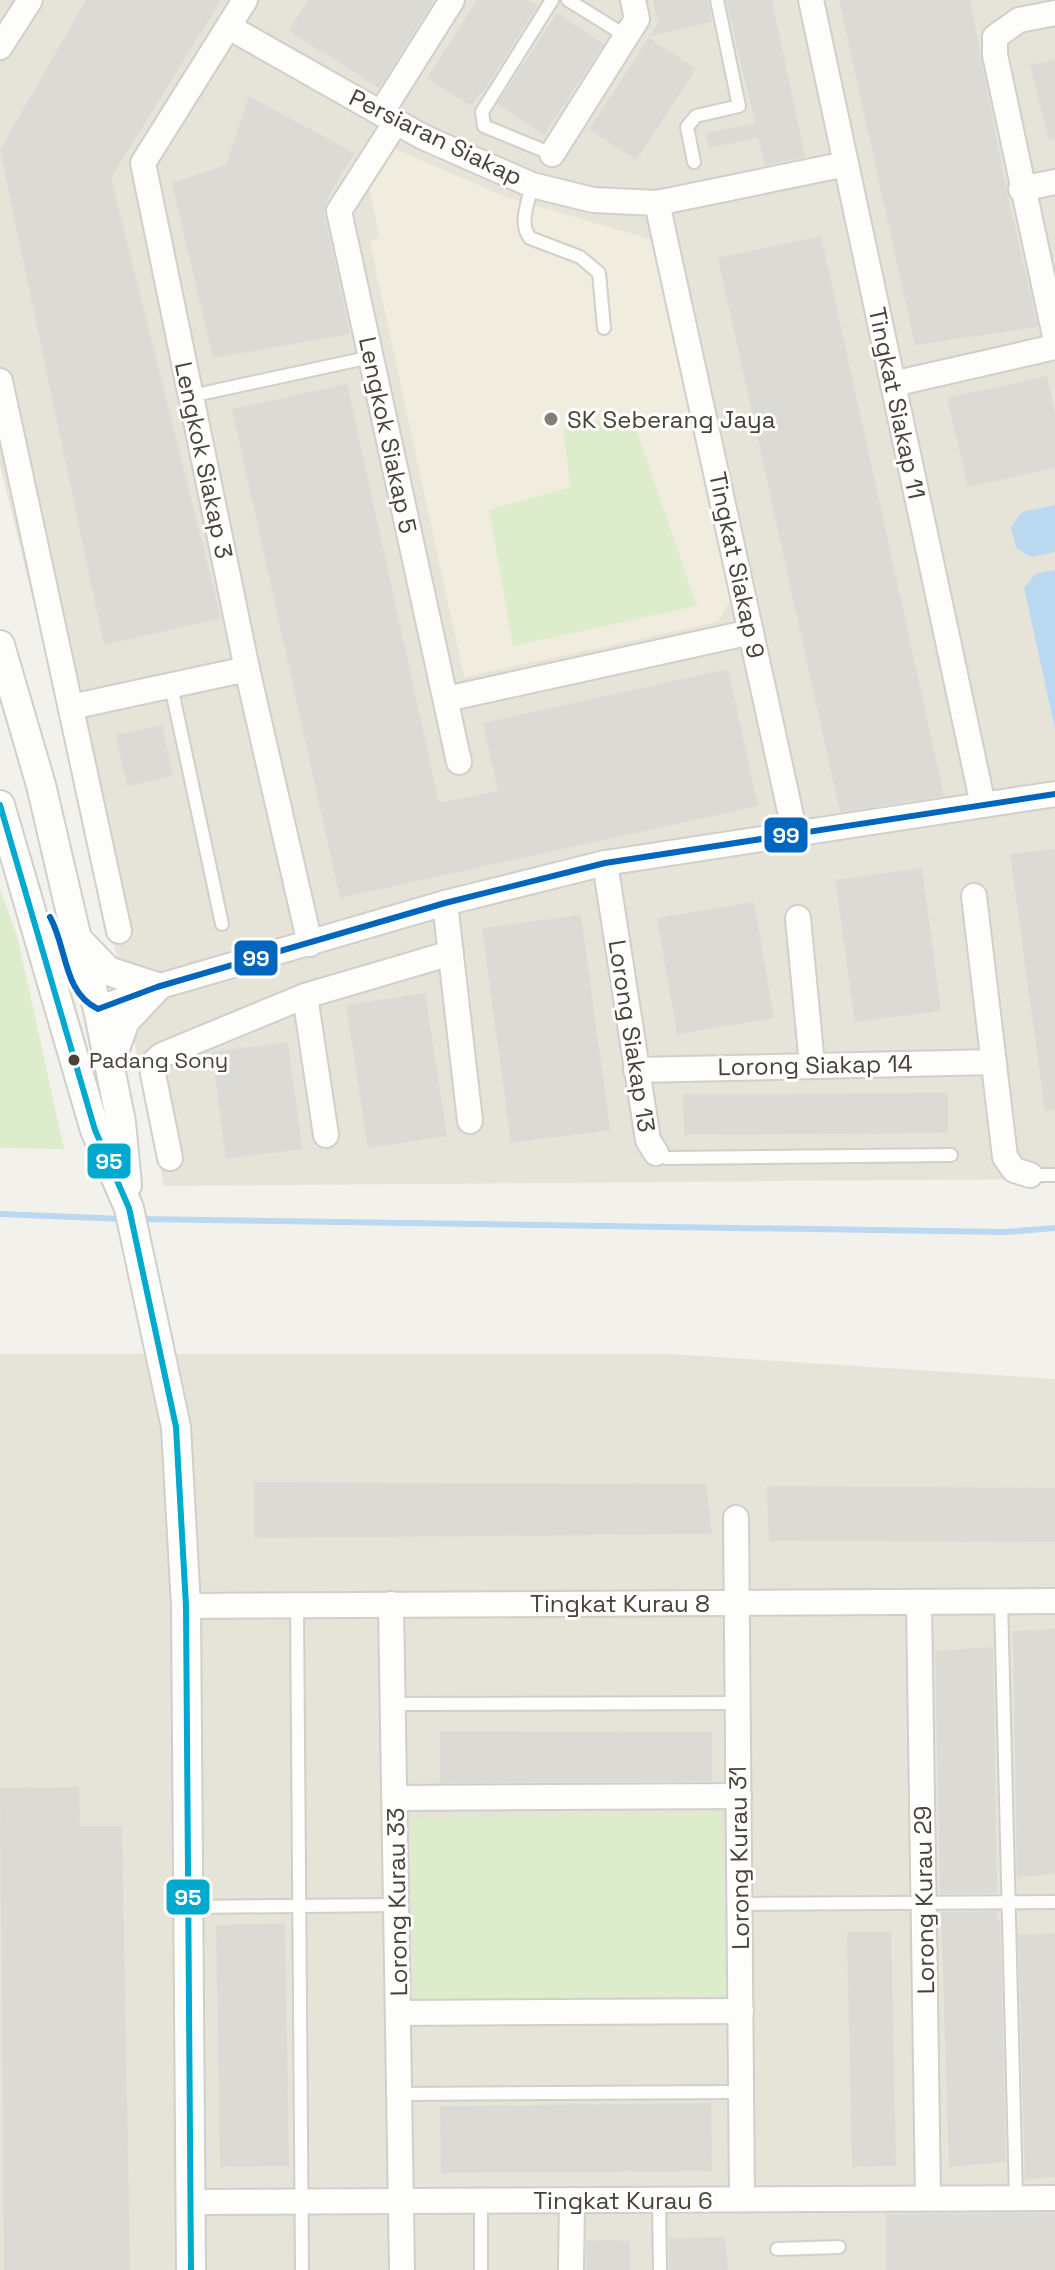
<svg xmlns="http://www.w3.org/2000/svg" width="1055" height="2270" font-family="'Space Grotesk',sans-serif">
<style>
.residential{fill:#e6e3d9}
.education{fill:#f0edde}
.green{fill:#ddedcb}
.water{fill:#bbd8f1}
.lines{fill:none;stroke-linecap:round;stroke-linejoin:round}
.stream{stroke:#bbd8f1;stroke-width:6}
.building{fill:#dcdad4}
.service-casing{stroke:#d0cfc9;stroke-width:16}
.minor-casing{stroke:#d0cfc9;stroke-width:28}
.tertiary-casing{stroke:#d0cfc9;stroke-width:32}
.service{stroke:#fdfdfc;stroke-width:12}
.minor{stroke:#fdfdfc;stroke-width:24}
.tertiary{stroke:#fdfdfc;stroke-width:28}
.bus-1-casing{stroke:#fff;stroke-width:12}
.bus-2-casing{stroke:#fff;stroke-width:12}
.bus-1{stroke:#00a9ce;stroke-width:6}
.bus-2{stroke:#0065bd;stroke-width:6}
.poi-dot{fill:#848076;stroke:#fff;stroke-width:3}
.bus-dot{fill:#494337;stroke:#fff;stroke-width:3}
.labels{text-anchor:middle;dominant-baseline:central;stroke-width:6;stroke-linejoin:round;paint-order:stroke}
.bus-label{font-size:22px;fill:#494337;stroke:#fff;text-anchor:start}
.street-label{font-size:24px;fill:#494337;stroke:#fff}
.poi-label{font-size:24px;fill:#494337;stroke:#fff;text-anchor:start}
.line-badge{stroke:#fff;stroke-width:3}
.badge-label{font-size:22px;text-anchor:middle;font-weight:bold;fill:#fff}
</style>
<rect width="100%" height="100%" fill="#f2f1ec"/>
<g class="residential">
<path d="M 0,0 L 1055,0 L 1055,1179 L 164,1186 L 101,879 L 0,465 Z"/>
<path d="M 0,1354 L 671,1354 L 1055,1379 L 1055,2270 L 0,2270 Z"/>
</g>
<path class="education" d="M 391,147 L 503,196 L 653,240 L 733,595 L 718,622 L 464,677 L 370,243 L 379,237 L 368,181 Z"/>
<g class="green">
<path d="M 631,414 L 697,606 L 513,646 L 489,510 L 570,487 L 563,428 Z"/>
<path d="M 0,889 L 18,939 L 64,1149 L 0,1148 Z"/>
<path d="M 721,1812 L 726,1995 L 415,2001 L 410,1818 Z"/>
</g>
<g class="water">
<path d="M 1055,505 L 1055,552 L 1031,557 L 1016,548 L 1011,527 L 1022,512 Z"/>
<path d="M 1055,570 L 1055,729 L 1024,588 L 1035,574 Z"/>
</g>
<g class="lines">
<g class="stream">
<path d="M 0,1214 L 124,1219"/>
<path d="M 139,1219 L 1005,1232 L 1055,1228"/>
</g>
</g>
<g class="building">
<path d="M 86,0 L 221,0 L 111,178 L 221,618 L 104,645 L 0,150 Z"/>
<path d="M 308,0 L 434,0 L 379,88 L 289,31 Z"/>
<path d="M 477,0 L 528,0 L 537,6 L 482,94 L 480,93 L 471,106 L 427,78 Z"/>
<path d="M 653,0 L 708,0 L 712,22 L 650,36 L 658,23 Z"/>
<path d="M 726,0 L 772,0 L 805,157 L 765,165 L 758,138 L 708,148 L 706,133 L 755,123 Z"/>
<path d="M 839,0 L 970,0 L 1007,193 L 1038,327 L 915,345 Z"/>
<path d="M 557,13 L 604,44 L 544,135 L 497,104 Z"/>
<path d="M 649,38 L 696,69 L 636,160 L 589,129 Z"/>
<path d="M 1055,59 L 1055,139 L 1049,140 L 1030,65 Z"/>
<path d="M 249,96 L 354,153 L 328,197 L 324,213 L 350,334 L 213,358 L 172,183 L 226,165 Z"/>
<path d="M 821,236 L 944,796 L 840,812 L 718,258 Z"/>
<path d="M 1047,376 L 1055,414 L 1055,468 L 968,487 L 947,398 Z"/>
<path d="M 347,384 L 439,803 L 498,791 L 483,723 L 728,669 L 758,806 L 340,898 L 232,409 Z"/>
<path d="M 162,725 L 173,776 L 127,786 L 116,735 Z"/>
<path d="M 1055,849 L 1055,1110 L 1045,1111 L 1010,854 Z"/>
<path d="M 922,868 L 941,1011 L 855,1022 L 835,880 Z"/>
<path d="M 754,902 L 774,1018 L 677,1034 L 657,918 Z"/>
<path d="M 581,915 L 610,1130 L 511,1143 L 482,928 Z"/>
<path d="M 425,993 L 447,1136 L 368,1148 L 346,1005 Z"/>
<path d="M 288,1042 L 302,1149 L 226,1159 L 212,1052 Z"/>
<path d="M 948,1093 L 948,1133 L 684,1135 L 683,1094 Z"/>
<path d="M 254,1482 L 706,1484 L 712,1534 L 254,1538 Z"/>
<path d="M 767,1486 L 1055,1488 L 1055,1542 L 769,1541 Z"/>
<path d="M 1055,1629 L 1055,1874 L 1017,1877 L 1013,1631 Z"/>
<path d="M 993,1647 L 997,1893 L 940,1894 L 935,1651 Z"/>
<path d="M 440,1731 L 712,1732 L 712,1781 L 440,1783 Z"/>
<path d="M 79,1787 L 80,1826 L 122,1826 L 130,2270 L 4,2270 L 0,1788 Z"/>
<path d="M 997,1911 L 997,1919 L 1000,1919 L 1006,2162 L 949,2167 L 941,1912 Z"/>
<path d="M 285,1924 L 289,2166 L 220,2167 L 216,1925 Z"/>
<path d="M 847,1932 L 891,1932 L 896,2166 L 852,2167 Z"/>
<path d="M 1055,1933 L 1055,2177 L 1025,2180 L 1018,1935 Z"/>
<path d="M 711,2103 L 712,2171 L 441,2173 L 440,2106 Z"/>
<path d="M 1055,2213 L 1055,2270 L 886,2270 L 886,2214 Z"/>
<path d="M 725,2237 L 728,2270 L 669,2270 L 669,2238 Z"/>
<path d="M 586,2240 L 630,2241 L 630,2270 L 586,2270 Z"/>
</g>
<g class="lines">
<defs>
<g id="service">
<path d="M 568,0 L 626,36"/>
<path d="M 552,154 L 484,126 L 482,112 L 552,0"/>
<path d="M 694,162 L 687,127 L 696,116 L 739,106 L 717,0"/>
<path d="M 532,185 C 529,201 518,223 530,238 L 580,257 L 599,273 L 604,328"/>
<path d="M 191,396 L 371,357"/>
<path d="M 171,686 L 222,924"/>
<path d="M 656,1153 L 667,1158 L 951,1155"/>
<path d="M 1030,1175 L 1055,1175"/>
<path d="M 1001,1601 L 1016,2198"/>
<path d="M 297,1605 L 302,2270"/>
<path d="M 393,1704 L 738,1703"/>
<path d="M 740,1904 L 1055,1902"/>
<path d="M 189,1907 L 397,1905"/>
<path d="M 401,2094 L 741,2092"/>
<path d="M 659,2199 L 660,2270"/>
<path d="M 777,2249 L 839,2247"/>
<path d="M 481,2270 L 481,2200"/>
</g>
<g id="minor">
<path d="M 245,0 L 143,163 L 247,669 L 310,944"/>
<path d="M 811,0 L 983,805"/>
<path d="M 1055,13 L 1019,20 L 995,37 L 995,55 L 1055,336"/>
<path d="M 229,27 L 423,137 L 532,185 L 593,200 L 657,203 L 846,164"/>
<path d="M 0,47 L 30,0"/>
<path d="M 381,113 L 452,0"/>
<path d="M 396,122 L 339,211 L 459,762"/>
<path d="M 552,154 L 637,19 L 633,0"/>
<path d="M 1021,189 L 1055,182"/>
<path d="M 657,203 L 795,834"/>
<path d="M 0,381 L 119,931"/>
<path d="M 893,384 L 1055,347"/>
<path d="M 446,699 L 751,632"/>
<path d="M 71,707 L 247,669"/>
<path d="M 605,863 L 648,1140 L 656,1153"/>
<path d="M 974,896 L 1005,1157 L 1014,1170 L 1030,1175"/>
<path d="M 445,903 L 470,1121"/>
<path d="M 798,918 L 812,1064"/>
<path d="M 305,996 L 326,1135"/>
<path d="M 98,1009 L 157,987 L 445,903 L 605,863 L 1055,794"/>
<path d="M 636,1070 L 994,1062"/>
<path d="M 170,1158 L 153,1074 L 152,1064 L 162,1055 L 305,996 L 451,953"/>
<path d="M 736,1518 L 742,2199"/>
<path d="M 919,1602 L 928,2198"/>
<path d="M 391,1604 L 402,2270"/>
<path d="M 186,1606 L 1055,1601"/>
<path d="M 395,1798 L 739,1796"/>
<path d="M 399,2013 L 741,2011"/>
<path d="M 191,2202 L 1055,2198"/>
<path d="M 571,2270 L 572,2200"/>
</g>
<g id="tertiary">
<path d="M 0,645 L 41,785 L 76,935 L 98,1009 L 121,1122 L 127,1185"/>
<path d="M 0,805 L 95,1130 L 129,1208 L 176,1427 L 186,1606 L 191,2270"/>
<path d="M 81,943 L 108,971 L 157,987"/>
<path d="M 110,1062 L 125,1021 L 157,987"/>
</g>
</defs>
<use href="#service" class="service-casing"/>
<use href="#minor" class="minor-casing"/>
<use href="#tertiary" class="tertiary-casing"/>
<use href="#service" class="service"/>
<use href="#minor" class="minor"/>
<use href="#tertiary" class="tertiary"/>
<defs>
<path id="bus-1" d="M 0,805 L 95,1130 L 129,1208 L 176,1427 L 186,1606 L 191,2270"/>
<path id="bus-2" d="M 50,917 C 67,947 63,993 98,1009 L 157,987 L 445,903 L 605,863 L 1055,794"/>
</defs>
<use href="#bus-1" class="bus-1-casing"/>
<use href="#bus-2" class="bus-2-casing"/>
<use href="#bus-1" class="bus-1"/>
<use href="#bus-2" class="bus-2"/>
</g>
<circle class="poi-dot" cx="551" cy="419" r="8"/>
<circle class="bus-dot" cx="74" cy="1060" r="7"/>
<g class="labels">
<g class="bus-label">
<text x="89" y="1060">Padang Sony</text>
</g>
<g class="street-label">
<text transform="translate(436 137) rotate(26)">Persiaran Siakap</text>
<text transform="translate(897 403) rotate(78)">Tingkat Siakap 11</text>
<text transform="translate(388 435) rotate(78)">Lengkok Siakap 5</text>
<text transform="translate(204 460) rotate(78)">Lengkok Siakap 3</text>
<text transform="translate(737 565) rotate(78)">Tingkat Siakap 9</text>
<text transform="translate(632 1036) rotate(81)">Lorong Siakap 13</text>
<text transform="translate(815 1065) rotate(-1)">Lorong Siakap 14</text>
<text x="620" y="1603">Tingkat Kurau 8</text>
<text transform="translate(739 1858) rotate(-91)">Lorong Kurau 31</text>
<text transform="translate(924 1900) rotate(-91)">Lorong Kurau 29</text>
<text transform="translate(397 1902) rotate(-91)">Lorong Kurau 33</text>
<text x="623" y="2200">Tingkat Kurau 6</text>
</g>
<g class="poi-label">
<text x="567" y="419">SK Seberang Jaya</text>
</g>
</g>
<g class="line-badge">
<rect x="763" y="816" width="46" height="38" rx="8" fill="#0065bd"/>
<rect x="233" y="939" width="46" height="38" rx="8" fill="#0065bd"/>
<rect x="86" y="1142" width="46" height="38" rx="8" fill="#00a9ce"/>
<rect x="165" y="1878" width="46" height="38" rx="8" fill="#00a9ce"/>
</g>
<g class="badge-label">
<text x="786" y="843">99</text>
<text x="256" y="966">99</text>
<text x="109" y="1169">95</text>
<text x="188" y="1905">95</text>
</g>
</svg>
